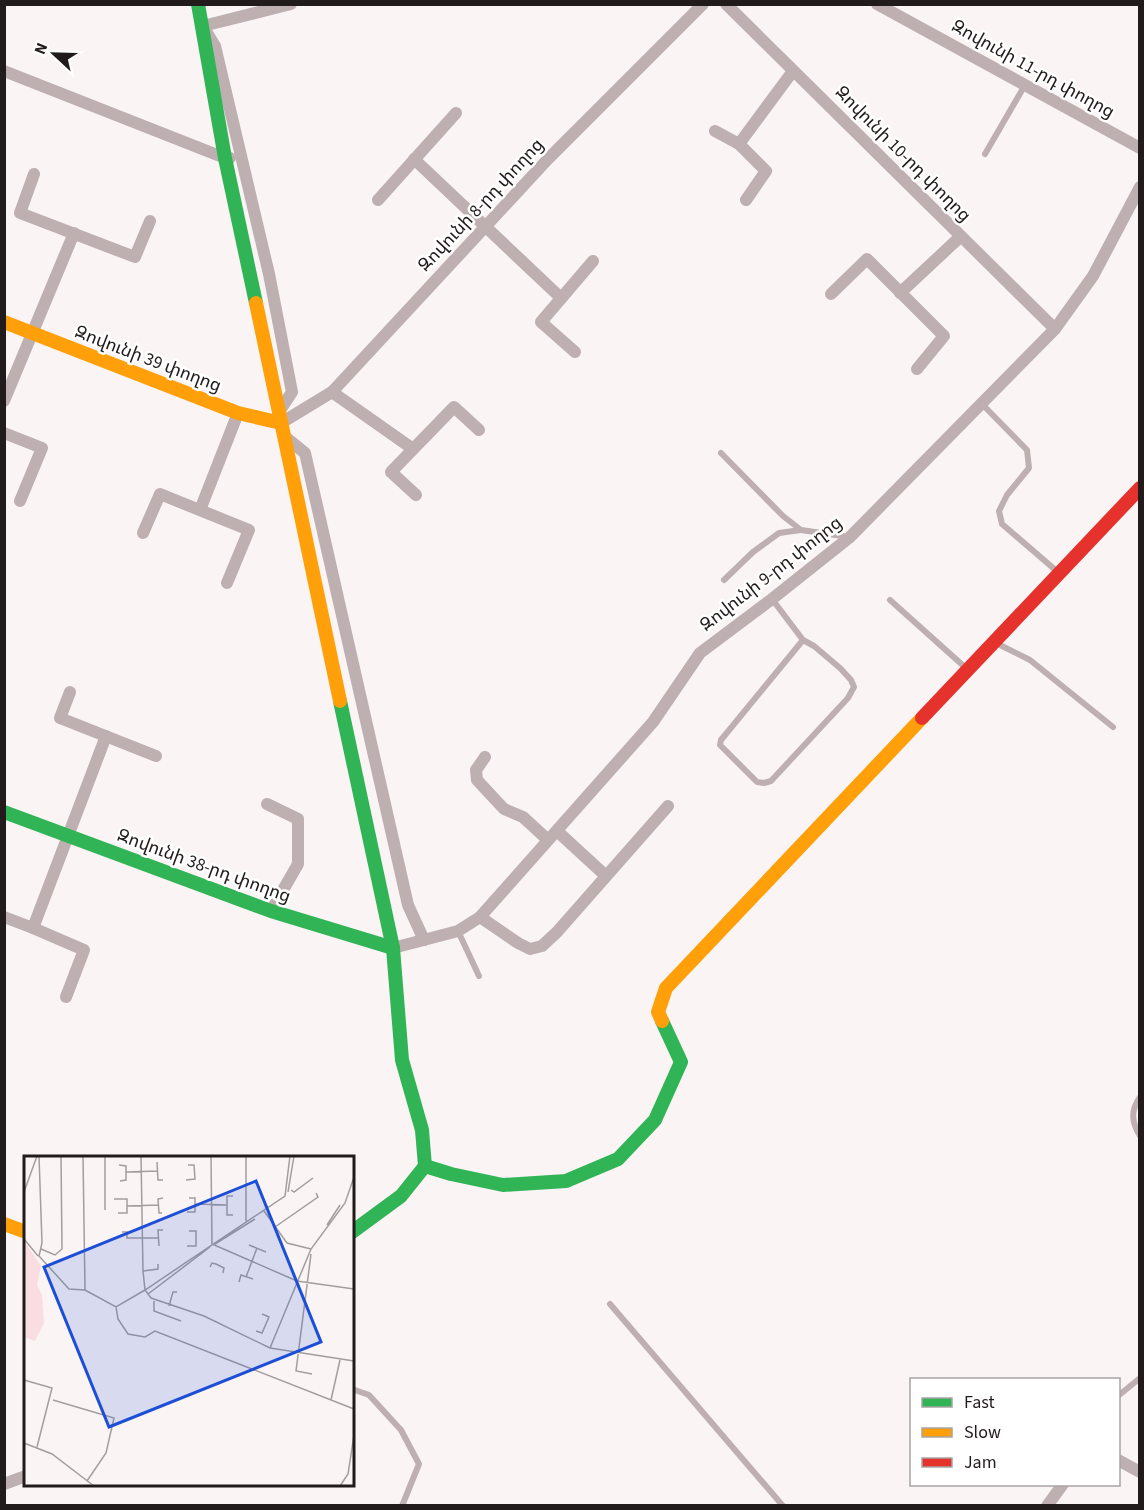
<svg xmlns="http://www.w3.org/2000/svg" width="1144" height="1510" font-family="'Source Sans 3','Noto Sans Armenian',sans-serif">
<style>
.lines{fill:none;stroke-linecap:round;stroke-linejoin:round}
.lane{stroke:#beafb1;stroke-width:6}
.street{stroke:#beafb1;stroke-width:12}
.fast{stroke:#30b455;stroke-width:14}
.slow{stroke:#ff9f0a;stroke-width:14}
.jam{stroke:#e5322d;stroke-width:14}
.labels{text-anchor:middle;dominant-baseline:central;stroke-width:5;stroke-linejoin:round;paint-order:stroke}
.street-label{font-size:18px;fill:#221b1c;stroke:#fff}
.inset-road{fill:none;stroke:#a49d9e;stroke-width:1.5}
.view{fill:#1d4ed8;fill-opacity:0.15;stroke:#1d4ed8;stroke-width:3}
.inset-edge{fill:none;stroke:#221b1c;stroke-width:3}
</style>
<rect width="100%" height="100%" fill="#faf4f4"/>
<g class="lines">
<g class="lane">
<path d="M 985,154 L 1025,85"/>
<path d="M 982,404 L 1027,450 L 1029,468 L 1007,495 L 999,511 L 1002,524 L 1059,573"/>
<path d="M 721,453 L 783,516 L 801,530 L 849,537"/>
<path d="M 724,580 L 753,552 L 779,533 L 801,530"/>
<path d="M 772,599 L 803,640 L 814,646 L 840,668 L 851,680 L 854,687 L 848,698 L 771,781 L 764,783 L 757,782 L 720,745 L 721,740 L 803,640"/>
<path d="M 890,600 L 967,669"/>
<path d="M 994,642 L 1030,660 L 1113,727"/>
<path d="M 458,931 L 479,976"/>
<path d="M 1140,1097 C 1130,1111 1132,1123 1140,1136"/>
<path d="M 610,1304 L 783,1506"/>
<path d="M 352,1389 L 369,1395 L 401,1430 L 419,1464 L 402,1506"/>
<path d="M 1118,1396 L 1140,1378"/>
</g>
<g class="street">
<path d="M 726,4 L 1055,329"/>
<path d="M 877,4 L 1140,148"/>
<path d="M 4,71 L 225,158 L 230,158"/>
<path d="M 715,131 L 739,144 L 766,171 L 746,200"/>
<path d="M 739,144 L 793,71"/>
<path d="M 414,159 L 561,298"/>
<path d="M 34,174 L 20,213 L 135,257 L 150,221"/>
<path d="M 378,200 L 456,113"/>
<path d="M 900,293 L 960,237"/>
<path d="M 831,294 L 867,259 L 944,336 L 917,369"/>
<path d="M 575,352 L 541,322 L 593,261"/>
<path d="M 332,392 L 413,449"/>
<path d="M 4,401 L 74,233"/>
<path d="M 279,412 L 292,392 L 269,274 L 215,46 L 203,26 L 291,4"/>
<path d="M 281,423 L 332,392 L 548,159 L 703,4"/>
<path d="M 4,433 L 42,448 L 20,501"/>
<path d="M 284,436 L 305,453 L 408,905 L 424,940"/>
<path d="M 416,495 L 391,472 L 454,407 L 479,430"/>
<path d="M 200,510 L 238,413"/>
<path d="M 143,533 L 160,494 L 249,530 L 227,583"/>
<path d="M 70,692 L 60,718 L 156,756"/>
<path d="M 485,757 L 476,770 L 477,780 L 504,809 L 523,817 L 548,840"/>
<path d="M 267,804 L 298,819 L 298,864 L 271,911"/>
<path d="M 557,831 L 606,876"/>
<path d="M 4,917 L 33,928 L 106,736"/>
<path d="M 480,917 L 518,943 L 530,949 L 542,946 L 557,932 L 668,806"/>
<path d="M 33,928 L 84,950 L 66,997"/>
<path d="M 393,948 L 458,931 L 480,917 L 653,722 L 700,653 L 772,599 L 850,537 L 1055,329 L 1093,276 L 1140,187"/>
<path d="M 1118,1460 L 1140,1472"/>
<path d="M 4,1484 L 26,1476"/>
<path d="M 1047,1506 L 1063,1484"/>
</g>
<g class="fast">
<path d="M 198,4 L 225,158 L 256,303"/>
<path d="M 340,701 L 393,948 L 402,1060 L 422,1130 L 425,1166 L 401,1196 L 352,1232"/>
<path d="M 4,812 L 271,911 L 393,948"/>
<path d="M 425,1166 L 451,1174 L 503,1185 L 566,1181 L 618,1159 L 655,1120 L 681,1062 L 662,1021"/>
</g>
<g class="slow">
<path d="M 256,303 L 340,701"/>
<path d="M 4,322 L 238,413 L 281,423"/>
<path d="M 662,1021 L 658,1012 L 666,988 L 922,718"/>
<path d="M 4,1224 L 26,1232"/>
</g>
<path class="jam" d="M 922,718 L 1140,488"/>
</g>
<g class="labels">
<g class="street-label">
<text transform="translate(1033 69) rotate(29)">Զովունի 11-րդ փողոց</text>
<text transform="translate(903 154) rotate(45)">Զովունի 10-րդ փողոց</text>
<text transform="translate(481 205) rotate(-47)">Զովունի 8-րդ փողոց</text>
<text transform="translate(148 359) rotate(21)">Զովունի 39 փողոց</text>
<text transform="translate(771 574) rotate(-38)">Զովունի 9-րդ փողոց</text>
<text transform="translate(204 866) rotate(20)">Զովունի 38-րդ փողոց</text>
</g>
</g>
<g transform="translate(24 1156)">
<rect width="330" height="330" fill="#faf4f4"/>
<path d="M 0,85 L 17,110 L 13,129 L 18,139 L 20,167 L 11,185 L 0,181 Z" fill="#f9dde0"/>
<path class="inset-road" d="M 15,0 L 18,87 L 15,100 L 45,133 L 61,134M 59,0 L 61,134M 117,0 L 119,115 L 121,134 L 127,142 L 180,160 L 246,192 L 330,205M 187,0 L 188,88 L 273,125 L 330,133M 222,0 L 222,65M 133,6 L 134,24 L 139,24M 95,9 L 102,10 L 102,24 L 96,25M 102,16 L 133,15M 162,24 L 171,23 L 170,9 L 164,9M 267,34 L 270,36 L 289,22M 0,36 L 13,0M 264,36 L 270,0M 209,40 L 203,40 L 203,59 L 209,59M 90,43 L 103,43 L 103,57 L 94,57M 171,48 L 203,49M 103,50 L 134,49M 81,54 L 81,0M 240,55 L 263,87 L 287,93M 163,56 L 171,56 L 171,42 L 165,42M 138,57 L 135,57 L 134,43 L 139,42M 303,69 L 316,49M 251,71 L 294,41 L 292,37M 98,76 L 103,76 L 103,82 L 135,82M 0,83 L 14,100M 191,88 L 231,63M 225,89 L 242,96M 135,90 L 134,74 L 139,74M 163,90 L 172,90 L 172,75 L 165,75M 17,93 L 31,99 L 38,93 L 37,0M 287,98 L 272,215 L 288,218M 186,111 L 188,107 L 192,108 L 200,112 L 199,117M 119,115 L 134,113 L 134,108M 222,121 L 233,92M 215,126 L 217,119 L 229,123M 61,134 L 92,151 L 121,134 L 261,40 L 266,0M 124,138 L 186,91M 130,145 L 130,155 L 157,165M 145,150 L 149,136 L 153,136M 92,151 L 94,163 L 104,178 L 121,181 L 131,175 L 330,253M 232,175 L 238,177 L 245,161 L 238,158M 246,192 L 287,93 L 321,47 L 330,21M 0,224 L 28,232 L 13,291M 29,244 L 90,262 L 82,297 L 63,325M 307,244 L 316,204M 0,287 L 28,298 L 70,330M 316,330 L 324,318 L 330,279"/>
<path class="view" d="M 232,25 L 297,186 L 85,271 L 20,111 Z"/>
<rect width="330" height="330" class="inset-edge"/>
</g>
<rect width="1144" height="1510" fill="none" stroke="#221b1c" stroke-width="12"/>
<rect x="910" y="1378" width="210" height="108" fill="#ffffff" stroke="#a7a4a4" stroke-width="1.5"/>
<rect x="922" y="1398" width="30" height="9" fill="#30b455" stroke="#a7a4a4" stroke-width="1.5"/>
<text x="964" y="1408" font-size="18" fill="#221b1c">Fast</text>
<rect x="922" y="1428" width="30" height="9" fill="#ff9f0a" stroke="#a7a4a4" stroke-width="1.5"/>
<text x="964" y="1438" font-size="18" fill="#221b1c">Slow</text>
<rect x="922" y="1458" width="30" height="9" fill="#e5322d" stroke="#a7a4a4" stroke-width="1.5"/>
<text x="964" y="1468" font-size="18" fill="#221b1c">Jam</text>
<g transform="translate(54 54) rotate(292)" stroke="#ffffff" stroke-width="4.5" paint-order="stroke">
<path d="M0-4.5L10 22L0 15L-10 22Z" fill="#221b1c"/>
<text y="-9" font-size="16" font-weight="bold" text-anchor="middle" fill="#221b1c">N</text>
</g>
</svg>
